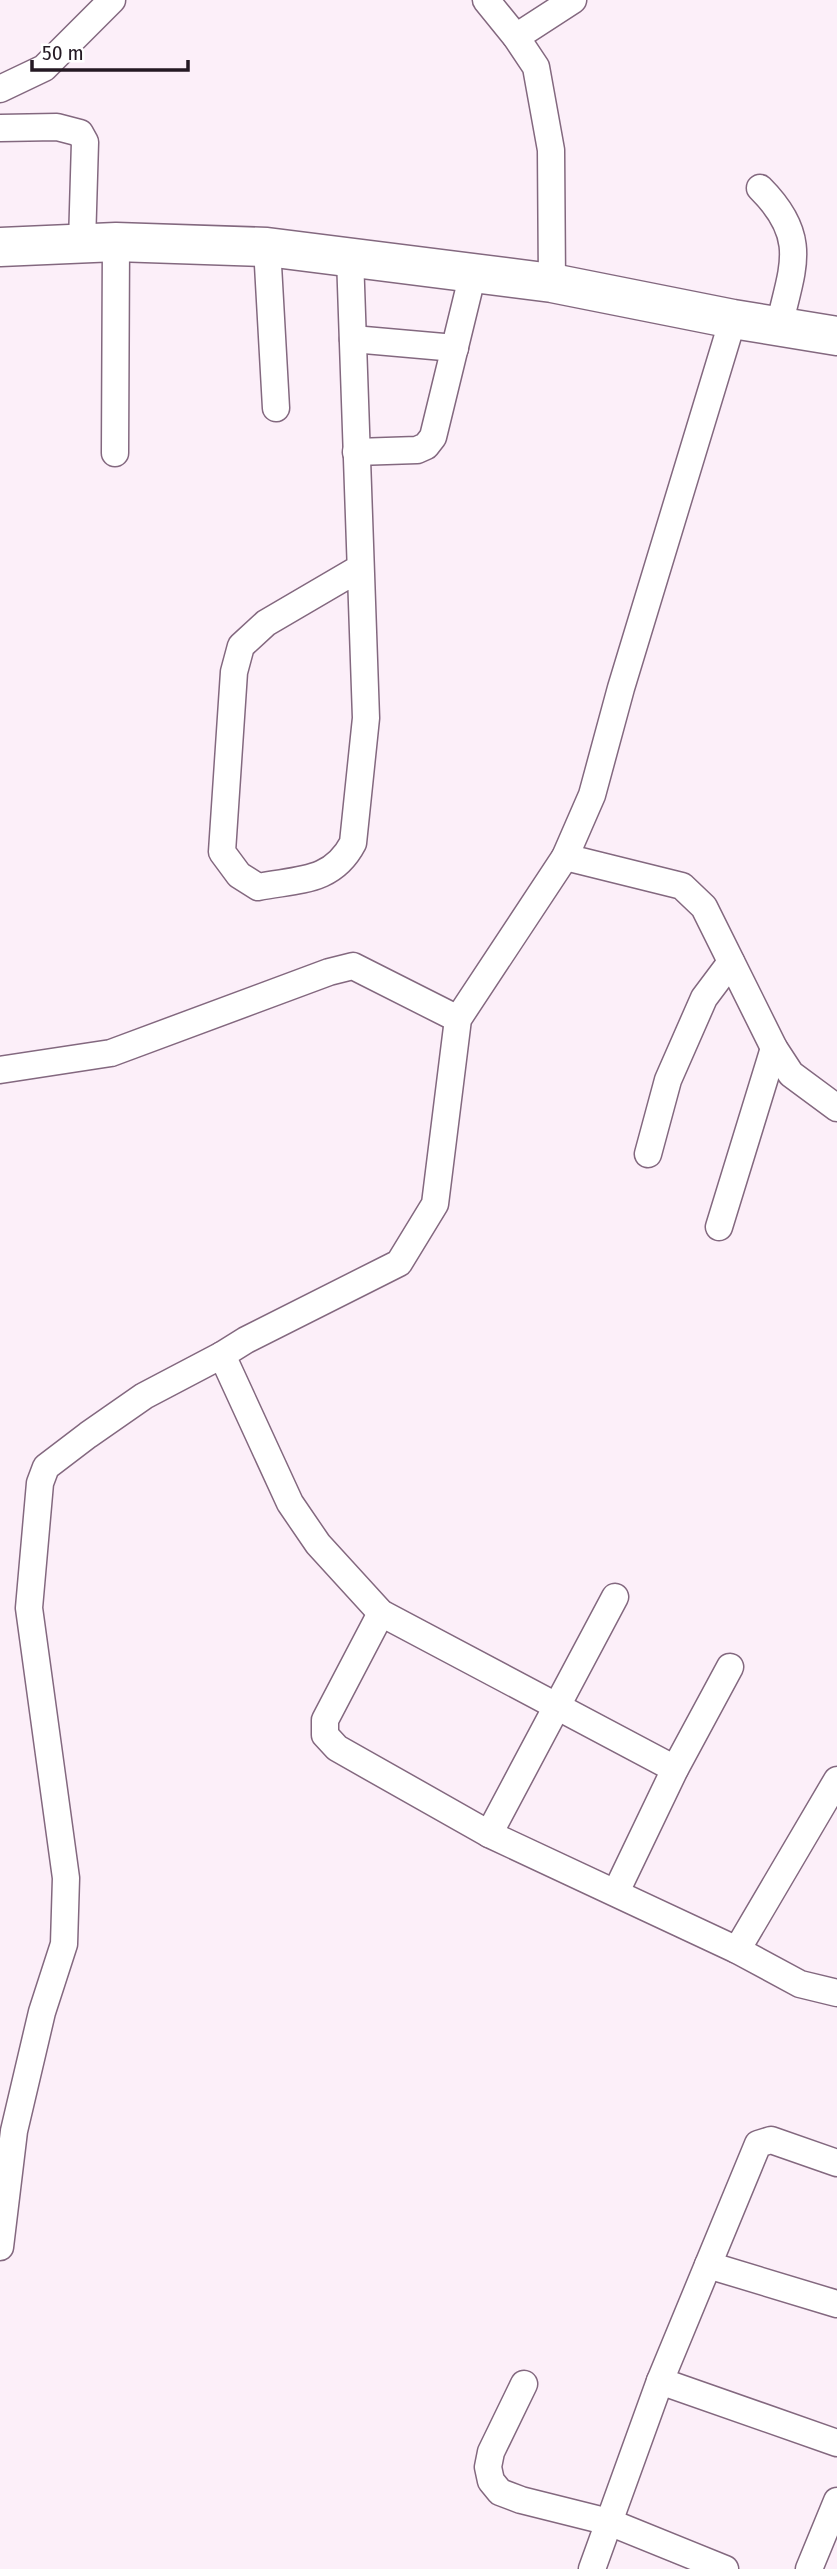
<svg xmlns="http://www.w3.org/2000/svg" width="837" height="2569" font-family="'Fira Sans Condensed',sans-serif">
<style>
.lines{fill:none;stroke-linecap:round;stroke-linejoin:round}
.minor-casing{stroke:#83687f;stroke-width:29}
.highway-casing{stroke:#83687f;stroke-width:41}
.minor{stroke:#fff;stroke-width:26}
.highway{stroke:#fff;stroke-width:38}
</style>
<rect width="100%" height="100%" fill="#fceff9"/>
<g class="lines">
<defs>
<g id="minor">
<path d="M 486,0 L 516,37 L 536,67 L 551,150 L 552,283"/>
<path d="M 516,37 L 573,0"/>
<path d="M 0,89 L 44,68 L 112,0"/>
<path d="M 0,128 L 57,127 L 80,133 L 85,142 L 82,243"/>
<path d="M 760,188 C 809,237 793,266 779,326"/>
<path d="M 267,247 L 276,408"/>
<path d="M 350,257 L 366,718 L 353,843 C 332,883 298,879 258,887 L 239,875 L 222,852 L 234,672 L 241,646 L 266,623 L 360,568"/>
<path d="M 353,339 L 455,348"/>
<path d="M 356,452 L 417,450 L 426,446 L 433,437 L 473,273"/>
<path d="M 115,453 L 116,242"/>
<path d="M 565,857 L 682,886 L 704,907 L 774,1048 L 791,1074 L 837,1108"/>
<path d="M 0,1070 L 111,1053 L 329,972 L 353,966 L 458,1019"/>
<path d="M 648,1154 L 668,1080 L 704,998 L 731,962"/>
<path d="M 719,1227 L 774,1048"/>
<path d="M 381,1613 L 325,1720 L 325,1735 L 337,1748 L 489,1834 L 737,1950 L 800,1984 L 837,1993"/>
<path d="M 675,1769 L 381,1613 L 318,1544 L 290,1503 L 222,1355 L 246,1340 L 399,1263 L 435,1204 L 458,1019 L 565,857 L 592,795 L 621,688 L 733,319"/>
<path d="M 489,1834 L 615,1597"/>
<path d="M 616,1892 L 675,1769 L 730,1667"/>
<path d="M 737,1950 L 837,1780"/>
<path d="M 0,2247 L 14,2131 L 42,2012 L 64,1944 L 66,1878 L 29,1608 L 40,1483 L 46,1467 L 88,1435 L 144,1396 L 222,1355"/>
<path d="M 708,2265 L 837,2304"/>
<path d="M 660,2381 L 837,2443"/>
<path d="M 524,2384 L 491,2452 L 488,2467 L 491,2481 L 500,2492 L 521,2500 L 609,2522 L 725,2569"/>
<path d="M 592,2569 L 660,2381 L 758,2144 L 771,2140 L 837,2163"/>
<path d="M 809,2569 L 837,2501"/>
</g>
<path id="highway" d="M 0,247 L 116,242 L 267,247 L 552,283 L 733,319 L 837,336"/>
</defs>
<use href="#minor" class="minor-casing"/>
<use href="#highway" class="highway-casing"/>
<use href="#minor" class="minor"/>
<use href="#highway" class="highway"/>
</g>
<path d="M32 60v10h156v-10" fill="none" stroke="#241923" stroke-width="3.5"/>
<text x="42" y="60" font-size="21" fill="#241923" stroke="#ffffff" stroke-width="5" paint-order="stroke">50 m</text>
</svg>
